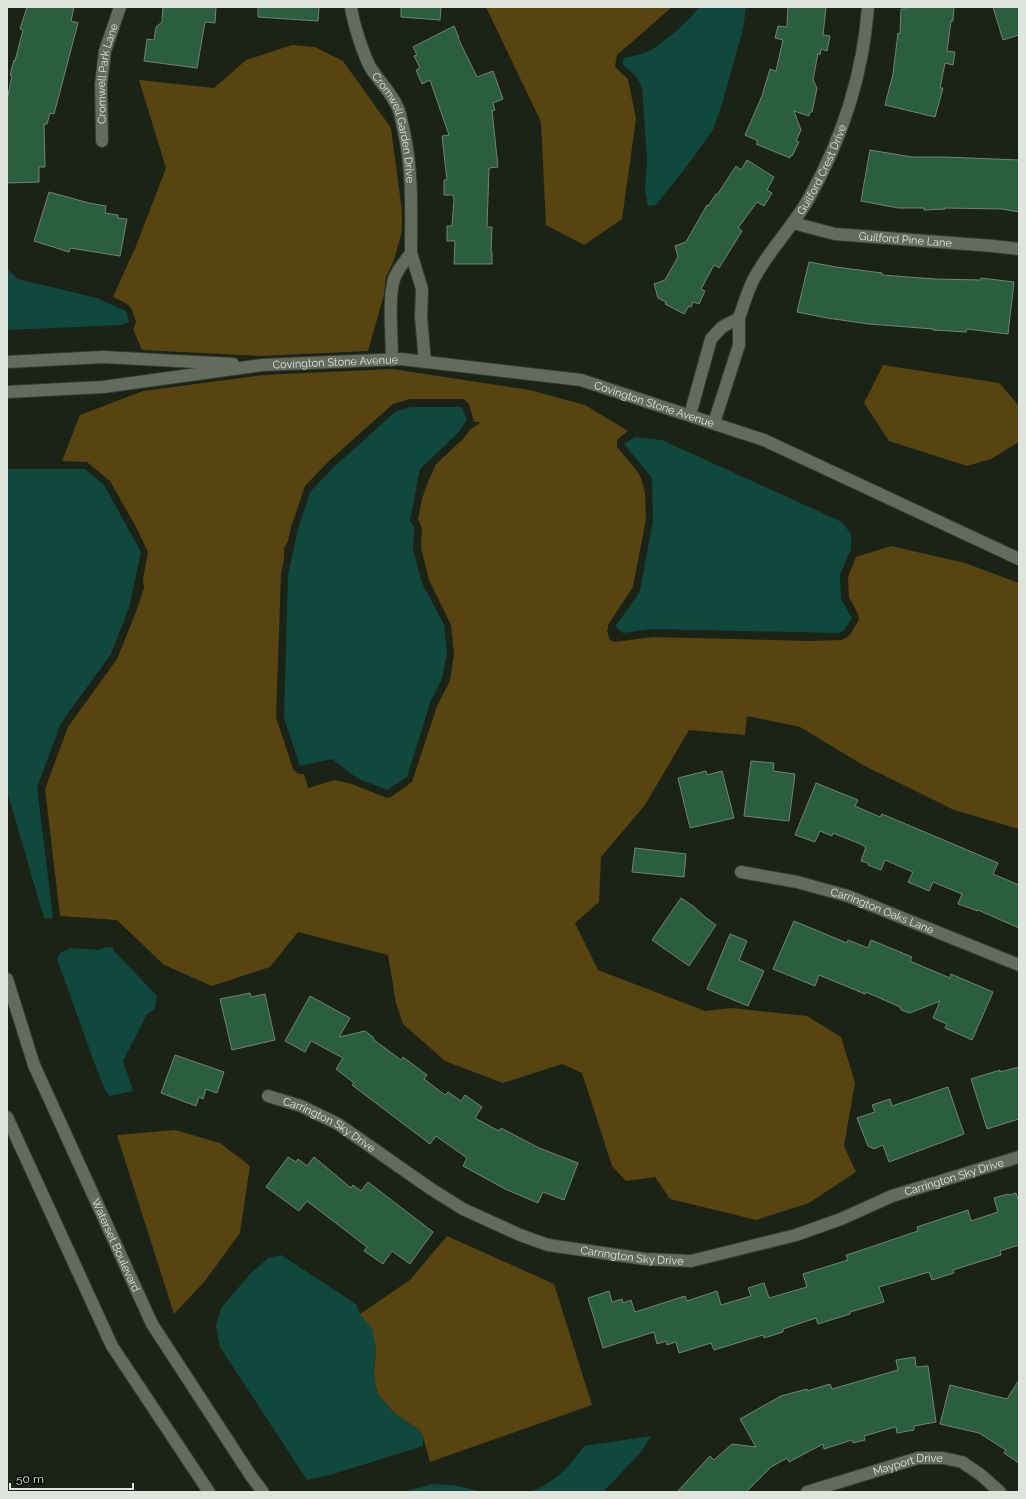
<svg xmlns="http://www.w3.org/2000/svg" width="1026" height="1499" font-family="Raleway,sans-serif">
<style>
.green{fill:#584411;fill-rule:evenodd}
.water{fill:#11483e}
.building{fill:#2b5d3f;stroke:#738378}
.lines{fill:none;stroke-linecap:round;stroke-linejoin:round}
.minor-casing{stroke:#363b33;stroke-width:14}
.minor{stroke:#636b5d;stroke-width:12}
.labels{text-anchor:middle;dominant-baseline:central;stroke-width:4;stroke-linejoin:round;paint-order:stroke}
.street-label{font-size:11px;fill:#dfe4dc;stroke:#070a06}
</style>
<rect width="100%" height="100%" fill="#1b2216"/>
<g class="green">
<path d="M 486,7 L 672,7 L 617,55 L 615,66 L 618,70 L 628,79 L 636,119 L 622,219 L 584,245 L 546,225 L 541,122 Z"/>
<path d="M 292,45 L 315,47 L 343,61 L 391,128 L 402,211 L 402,231 L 394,260 L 386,277 L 384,295 L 368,351 L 261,356 L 142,350 L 133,329 L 136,322 C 131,304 130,305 113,297 L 136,246 L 166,168 L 139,80 L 214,88 L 246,60 Z"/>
<path d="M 883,365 L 999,383 L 1019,406 L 1019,442 L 991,459 L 967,466 L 889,441 L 864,403 Z"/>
<path d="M 392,369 L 530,390 L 585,405 L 628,431 L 620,437 L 617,440 L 617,447 L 637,471 L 641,478 L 645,493 L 646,519 L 633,587 L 608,625 L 608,629 L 607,631 L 610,640 L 615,642 L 653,637 L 810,641 L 842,640 L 849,636 L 859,620 L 858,614 L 849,597 L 848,577 L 856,557 L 891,546 L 965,563 L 1019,583 L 1019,829 L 954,810 L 863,765 L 800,727 L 747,716 L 745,735 L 689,730 L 645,805 L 601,857 L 599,902 L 575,923 L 598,970 L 705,1011 L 731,1008 L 807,1016 L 841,1037 L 855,1083 L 844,1146 L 856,1172 L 809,1203 L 756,1220 L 670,1199 L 655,1177 L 626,1181 L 612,1166 L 582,1073 L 562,1064 L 503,1083 L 445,1061 L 403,1024 L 396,1003 L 388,955 L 298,932 L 270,967 L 212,986 L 164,965 L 117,920 L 60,916 L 45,789 L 68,727 L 117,659 L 136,612 L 144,588 L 143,579 L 148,552 L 136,527 L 110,481 L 87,462 L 62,461 L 80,415 L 143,391 L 263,375 ZM 410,399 L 464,399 L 469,404 L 474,422 L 481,422 L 470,430 L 463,439 L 436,464 L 428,482 L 422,499 L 418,519 L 422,528 L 421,548 L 429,580 L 451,625 L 454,654 L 450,681 L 437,706 L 412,782 L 391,797 L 387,798 L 352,784 L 335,780 L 308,788 L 304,774 L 298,774 L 293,769 L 276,717 L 281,573 L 284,559 L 284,548 L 288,541 L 291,527 L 305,486 L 329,461 L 393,404 Z"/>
<path d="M 175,1130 L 220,1143 L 250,1166 L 240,1233 L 205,1281 L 174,1314 L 117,1135 Z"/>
<path d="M 447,1236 L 554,1284 L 592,1405 L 430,1462 L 423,1437 L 419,1430 L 393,1412 L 377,1393 L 374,1375 L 376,1347 L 360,1314 L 410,1280 Z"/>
</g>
<g class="water">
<path d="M 699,7 L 746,7 L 743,29 L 722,104 L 713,130 L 683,171 L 656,205 L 648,206 L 645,191 L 647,159 L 642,87 L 636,76 L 622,64 L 624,58 C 633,56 641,55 649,51 C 662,45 691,19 699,7 Z"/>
<path d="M 7,269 L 18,279 L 97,298 L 126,311 L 129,322 L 121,325 L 7,330 Z"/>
<path d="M 411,407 L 462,407 L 467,420 L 458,433 L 420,469 L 410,520 L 414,527 L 413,549 L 422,583 L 444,625 L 447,652 L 442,679 L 430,703 L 407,777 L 387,790 L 357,778 L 332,759 L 300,766 L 284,718 L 288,575 L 298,529 L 310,492 L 334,467 L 395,412 Z"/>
<path d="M 635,437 L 662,440 L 842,522 L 851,534 L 851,549 L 840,575 L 841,599 L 852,618 L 844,630 L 838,633 L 652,629 L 623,633 L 615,626 L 626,612 L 640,591 L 653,520 L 652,478 L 624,444 Z"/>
<path d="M 7,469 L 85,469 L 104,485 L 141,552 L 129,608 L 111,654 L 61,723 L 37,787 L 53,918 L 45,919 L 41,908 L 7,791 Z"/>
<path d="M 106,947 L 112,947 L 115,952 L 157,996 L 155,1009 L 147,1014 L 123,1061 L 133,1091 L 110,1096 L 104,1088 L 93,1059 L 57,959 L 60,953 L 71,948 L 99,950 Z"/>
<path d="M 281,1255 L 356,1304 L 360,1314 L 372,1328 L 376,1347 L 374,1375 L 377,1393 L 393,1412 L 419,1430 L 423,1437 L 423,1446 L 330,1475 L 307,1480 L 220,1347 L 216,1325 L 221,1308 L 252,1272 L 269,1258 Z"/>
<path d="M 651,1436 L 641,1452 L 603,1492 L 530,1492 C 557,1481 567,1469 584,1446 Z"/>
<path d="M 432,1484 L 453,1485 L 484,1492 L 403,1492 Z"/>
</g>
<g class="building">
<path d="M 27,7 L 74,7 L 71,21 L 78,23 L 54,114 L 50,113 L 47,124 L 44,124 L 45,167 L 39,167 L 39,182 L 7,183 L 7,101 L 12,75 L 10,75 L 14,60 L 15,61 L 23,30 L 20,29 Z"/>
<path d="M 163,7 L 216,7 L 215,23 L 205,22 L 197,68 L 144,61 L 147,39 L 154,40 L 156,27 L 162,22 Z"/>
<path d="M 258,7 L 319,7 L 318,21 L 258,17 Z"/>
<path d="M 401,7 L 441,7 L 440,20 L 401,17 Z"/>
<path d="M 788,7 L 826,7 L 823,35 L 830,36 L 827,51 L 821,49 L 820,55 L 818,53 L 813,80 L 817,88 L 812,112 L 810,112 L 809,116 L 794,111 L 801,130 L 796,141 L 799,142 L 792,156 L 791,155 L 790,158 L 756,144 L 758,141 L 745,135 L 762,96 L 770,69 L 776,71 L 783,40 L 775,38 L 778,26 L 787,27 Z"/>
<path d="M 907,7 L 954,7 L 953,21 L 951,21 L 947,51 L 955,52 L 953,65 L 945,63 L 940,88 L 943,88 L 935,117 L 885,105 L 893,74 L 898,33 L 900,34 L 901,9 L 907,9 Z"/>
<path d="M 993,7 L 1019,7 L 1019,35 L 1003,40 Z"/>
<path d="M 454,26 L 459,38 L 458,38 L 477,77 L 493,71 L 503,99 L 493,103 L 495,110 L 492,111 L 498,167 L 489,168 L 487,227 L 492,227 L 491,252 L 492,252 L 492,264 L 454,264 L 455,241 L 447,241 L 447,226 L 452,226 L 454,200 L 453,195 L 444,195 L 444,180 L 447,180 L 442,136 L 449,135 L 430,80 L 422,84 L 416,70 L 420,68 L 414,56 L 417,55 L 413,47 Z"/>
<path d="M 870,150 L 912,157 L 945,157 L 1019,160 L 1019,212 L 1002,209 L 945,208 L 945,209 L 924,210 L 924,208 L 898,208 L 861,201 Z"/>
<path d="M 747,160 L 774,177 L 767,190 L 772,193 L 764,206 L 757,202 L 738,228 L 742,231 L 719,268 L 714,265 L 701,289 L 705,291 L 699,304 L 693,302 L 691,307 L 689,306 L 684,314 L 665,304 L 666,302 L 658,298 L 654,284 L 665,280 L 678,257 L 675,246 L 686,242 L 707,205 L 708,206 L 716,194 L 717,195 L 736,166 L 741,170 Z"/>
<path d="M 49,192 L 89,203 L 106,206 L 105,213 L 118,215 L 118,218 L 127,219 L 120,256 L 70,248 L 69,252 L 34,241 Z"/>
<path d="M 809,262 L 836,267 L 882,273 L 882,275 L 935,279 L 981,280 L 981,278 L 1014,282 L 1008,334 L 967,329 L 966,332 L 933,330 L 933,329 L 869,324 L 827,318 L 797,312 Z"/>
<path d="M 751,761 L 774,763 L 773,771 L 795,774 L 789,821 L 744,816 Z"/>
<path d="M 706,771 L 707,775 L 722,771 L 734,818 L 690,828 L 678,778 Z"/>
<path d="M 816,783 L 858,800 L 855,806 L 880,817 L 882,814 L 998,863 L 993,874 L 1019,885 L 1019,928 L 978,910 L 978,911 L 958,904 L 962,894 L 933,882 L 929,891 L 908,882 L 913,872 L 885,860 L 881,870 L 868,865 L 868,863 L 861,861 L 866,847 L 858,843 L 833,833 L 832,836 L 820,831 L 815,842 L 795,835 Z"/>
<path d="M 635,848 L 686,854 L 684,877 L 632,872 Z"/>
<path d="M 681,898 L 693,906 L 705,917 L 716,925 L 689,966 L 652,940 Z"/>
<path d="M 794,921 L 847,943 L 848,940 L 868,948 L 871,940 L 912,957 L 910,961 L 924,967 L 950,978 L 951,974 L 993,992 L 972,1040 L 945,1028 L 947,1024 L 933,1018 L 940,1001 L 910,1013 L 901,1010 L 900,1007 L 866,992 L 865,994 L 819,975 L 815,986 L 773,969 Z"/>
<path d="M 730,934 L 747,941 L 739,960 L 764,971 L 748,1006 L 707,989 Z"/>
<path d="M 250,993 L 251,997 L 265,994 L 275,1040 L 232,1050 L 220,999 Z"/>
<path d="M 310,996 L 350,1018 L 339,1037 L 365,1031 L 373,1037 L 374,1040 L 401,1060 L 403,1057 L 427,1075 L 424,1079 L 445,1095 L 448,1092 L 461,1101 L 465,1095 L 482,1107 L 475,1118 L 499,1131 L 501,1128 L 539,1148 L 578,1163 L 564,1200 L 543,1192 L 538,1203 L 505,1189 L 463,1166 L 467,1158 L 436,1136 L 430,1144 L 352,1085 L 354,1083 L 336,1069 L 343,1058 L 311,1041 L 305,1052 L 285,1041 Z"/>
<path d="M 175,1055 L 224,1072 L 217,1093 L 206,1089 L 203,1099 L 199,1097 L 196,1106 L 161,1093 Z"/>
<path d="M 1019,1067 L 1019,1119 L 987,1129 L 971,1079 L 1000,1070 L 1000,1072 Z"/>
<path d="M 948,1087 L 964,1134 L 889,1162 L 883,1145 L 874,1149 L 868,1146 L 857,1118 L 875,1112 L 872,1105 L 890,1099 L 892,1106 Z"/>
<path d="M 288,1157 L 296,1162 L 298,1159 L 307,1166 L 314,1157 L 351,1188 L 353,1185 L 361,1191 L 368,1182 L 433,1232 L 410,1264 L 392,1251 L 383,1264 L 364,1251 L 367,1247 L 307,1201 L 299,1211 L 266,1187 Z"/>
<path d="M 1016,1193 L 1019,1202 L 1019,1245 L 1000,1251 L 1001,1255 L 953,1270 L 954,1273 L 932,1280 L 929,1272 L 879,1287 L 884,1302 L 850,1312 L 850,1314 L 818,1324 L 816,1318 L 783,1329 L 783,1332 L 764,1338 L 763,1335 L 714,1350 L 711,1343 L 679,1353 L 676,1342 L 667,1345 L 666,1341 L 657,1344 L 654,1332 L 603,1348 L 588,1298 L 609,1291 L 612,1302 L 622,1299 L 623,1303 L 631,1300 L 635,1312 L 685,1296 L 687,1301 L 717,1291 L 721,1305 L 751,1296 L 748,1288 L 764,1283 L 769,1298 L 807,1287 L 803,1274 L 848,1260 L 846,1255 L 853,1253 L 918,1231 L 917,1227 L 968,1210 L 971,1221 L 998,1212 L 994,1198 L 1008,1194 L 1009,1195 Z"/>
<path d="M 915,1357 L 916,1367 L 928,1366 L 936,1422 L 914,1426 L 914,1430 L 897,1433 L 896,1427 L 895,1427 L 864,1436 L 865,1440 L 853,1443 L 852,1440 L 824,1449 L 823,1444 L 789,1462 L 787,1458 L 771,1467 L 746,1492 L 677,1492 L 710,1456 L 714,1460 L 732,1444 L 756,1447 L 740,1419 L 781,1396 L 807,1389 L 807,1391 L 830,1384 L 832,1389 L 898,1370 L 896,1360 Z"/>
<path d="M 1019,1380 L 1019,1463 L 1004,1453 L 1006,1450 L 979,1433 L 940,1424 L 950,1385 L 1007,1399 Z"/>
</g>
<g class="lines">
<defs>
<g id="minor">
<path id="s1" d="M 351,7 C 353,22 364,58 372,70 C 381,83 392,94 398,108 C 401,115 402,124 404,132 C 413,172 411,212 411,253"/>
<path id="s2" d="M 102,141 L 101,84 L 105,51 L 120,7"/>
<path id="s3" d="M 793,223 L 835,234 L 993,246 L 1019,249"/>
<path id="s4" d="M 739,318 C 744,304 748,288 756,275 C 771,248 794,225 809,198 C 842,139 863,74 868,7"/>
<path d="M 392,360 C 392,336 388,301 394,279 C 397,270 405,261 411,253 L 422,289 L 421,317 L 425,362"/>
<path d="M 7,362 L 103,357 L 233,364"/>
<path id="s5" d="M 7,392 L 103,387 L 262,365 L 401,359 L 581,380 L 764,440 L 1019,559"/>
<path d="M 690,415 L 711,339 L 722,327 L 739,318 L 739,345 L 714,423"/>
<path id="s6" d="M 741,872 L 797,882 L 848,896 L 1019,965"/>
<path id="s7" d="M 7,979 L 34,1065 L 152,1324 L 251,1476 L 263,1492"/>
<path id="s8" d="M 268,1096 L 301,1106 L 338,1124 L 431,1189 L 463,1209 L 520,1235 L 548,1245 L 645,1259 L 691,1261 L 796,1235 L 841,1219 L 892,1196 L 1019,1157"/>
<path d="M 7,1117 L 112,1346 L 209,1492"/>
<path id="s9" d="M 807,1492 L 918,1458 L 943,1458 L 962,1462 L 981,1475 L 1000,1492"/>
</g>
</defs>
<use href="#minor" class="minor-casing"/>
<use href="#minor" class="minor"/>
</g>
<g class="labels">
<g class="street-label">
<text stroke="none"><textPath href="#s2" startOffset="68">Cromwell Park Lane</textPath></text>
<text stroke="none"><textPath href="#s1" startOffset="130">Cromwell Garden Drive</textPath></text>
<text stroke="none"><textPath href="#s4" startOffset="171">Guilford Crest Drive</textPath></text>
<text stroke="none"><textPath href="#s3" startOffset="114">Guilford Pine Lane</textPath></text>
<text stroke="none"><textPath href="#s5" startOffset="330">Covington Stone Avenue</textPath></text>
<text stroke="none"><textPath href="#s5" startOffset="654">Covington Stone Avenue</textPath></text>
<text stroke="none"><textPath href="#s6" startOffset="147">Carrington Oaks Lane</textPath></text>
<text stroke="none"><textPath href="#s8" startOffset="68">Carrington Sky Drive</textPath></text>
<text stroke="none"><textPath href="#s8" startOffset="740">Carrington Sky Drive</textPath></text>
<text stroke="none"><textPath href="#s7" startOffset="288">Waterset Boulevard</textPath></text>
<text stroke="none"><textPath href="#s8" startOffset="404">Carrington Sky Drive</textPath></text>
<text stroke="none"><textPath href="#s9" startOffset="105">Mayport Drive</textPath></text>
</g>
</g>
<rect width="1026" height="1499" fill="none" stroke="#dfe4dc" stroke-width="16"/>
<path d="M10 1483v6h123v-6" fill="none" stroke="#dfe4dc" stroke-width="2"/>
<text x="16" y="1483" font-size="12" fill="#dfe4dc" stroke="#070a06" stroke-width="3" paint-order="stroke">50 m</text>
</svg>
